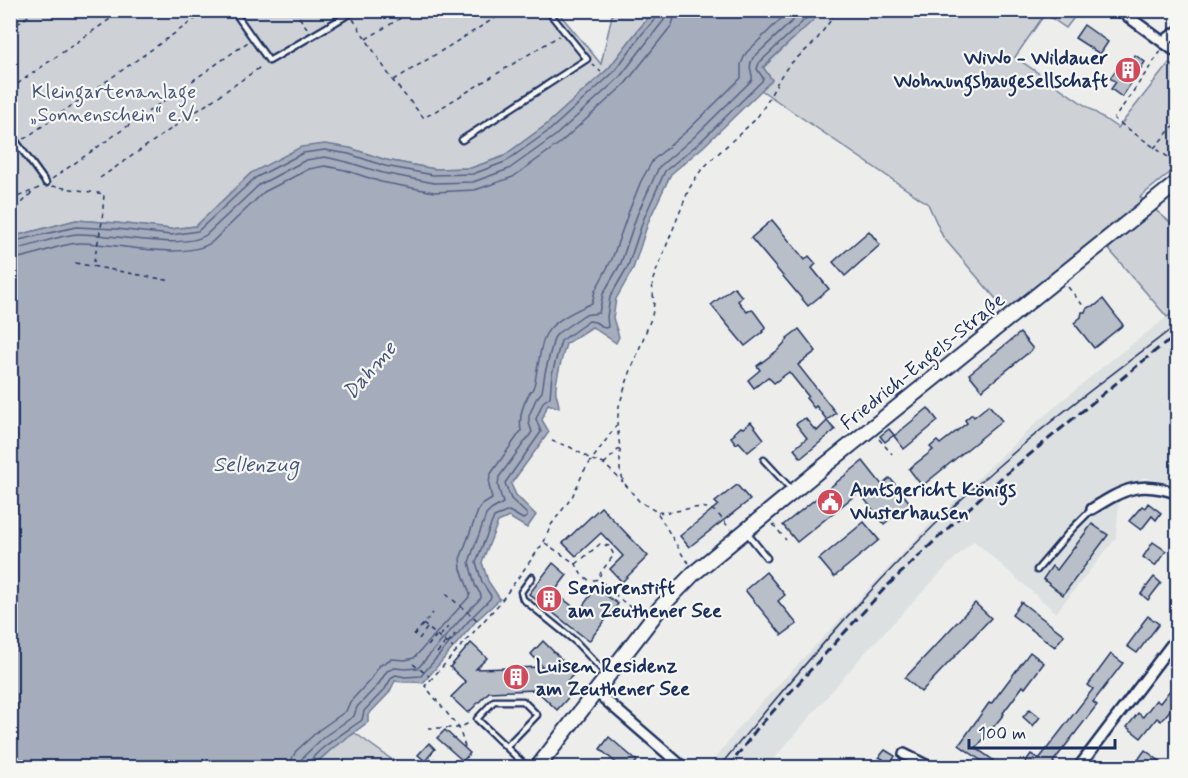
<svg xmlns="http://www.w3.org/2000/svg" width="1188" height="778" font-family="Mynerve,sans-serif">
<style>
.built{fill:#dde0e1}
.green{fill:#ced2d7;stroke:#74809a;stroke-width:1.5}
.water{fill:#a5acbc;stroke:#6e7a96;stroke-width:1.5}
.lines{fill:none;stroke-linecap:round;stroke-linejoin:round}
.shore{stroke:#526184;stroke-width:1.5}
.building{fill:#b9bfc8;stroke:#1b2f5e;stroke-width:1.5}
.lane-casing{stroke:#1b2f5e;stroke-width:9}
.street-casing{stroke:#1b2f5e;stroke-width:14}
.secondary-casing{stroke:#1b2f5e;stroke-width:18}
.path{stroke:#1b2f5e;stroke-width:1.5;stroke-dasharray:4.5 4.5;stroke-linecap:butt}
.lane{stroke:#f6f6f2;stroke-width:4.5}
.street{stroke:#f6f6f2;stroke-width:9}
.secondary{stroke:#f6f6f2;stroke-width:14}
.tram{stroke:#1b2f5e;stroke-width:1.5}
.rail{stroke:#1b2f5e;stroke-width:3;stroke-dasharray:9 4.5;stroke-linecap:butt}
.labels{text-anchor:middle;dominant-baseline:central;stroke-width:4.5;stroke-linejoin:round;paint-order:stroke}
.poi-label{font-size:20px;font-weight:bold;fill:#1b2f5e;stroke:#f6f6f2;text-anchor:start}
.park-label{font-size:20px;fill:#48587c;stroke:#f6f6f2}
.street-label{font-size:20px;fill:#1b2f5e;stroke:#f6f6f2}
.water-label{font-size:21px;font-style:italic;fill:#44547a;stroke:#f6f6f2}
</style>
<rect width="100%" height="100%" fill="#edeeec"/>
<filter id="ink" filterUnits="userSpaceOnUse"><feTurbulence type="fractalNoise" baseFrequency=".0167" numOctaves="2"/><feDisplacementMap in="SourceGraphic" scale="12" xChannelSelector="R" yChannelSelector="G"/><feConvolveMatrix kernelMatrix="1 2 1 2 8 2 1 2 1" color-interpolation-filters="sRGB"/></filter>
<g filter="url(#ink)">
<path class="built" d="M 1177,310 L 1177,487 L 1145,477 L 1120,489 L 1116,538 L 1056,613 L 974,541 L 953,560 L 861,657 L 767,767 L 707,768 L 747,718 L 929,525 L 1039,420 L 1101,368 L 1167,317 Z"/>
<g class="green">
<path d="M 1050,10 L 1079,10 L 1079,11 L 1066,28 L 1047,15 Z"/>
<path d="M 11,11 L 557,11 L 601,64 L 613,11 L 655,11 L 638,30 L 609,68 L 546,125 L 502,157 L 471,168 L 435,169 L 386,160 L 350,148 L 251,173 L 196,226 L 171,229 L 116,223 L 76,220 L 11,237 Z"/>
<path d="M 822,11 L 1047,11 L 1015,57 L 1118,128 L 1169,63 L 1177,69 L 1177,167 L 1140,197 L 1177,228 L 1177,310 L 1167,317 L 1100,239 L 1008,313 L 943,237 L 928,204 L 761,90 L 772,80 L 763,68 L 821,12 Z"/>
<path d="M 355,733 L 402,767 L 311,768 L 334,747 Z"/>
</g>
<path class="water" d="M 655,10 L 822,11 L 822,12 L 763,67 L 772,80 L 703,147 L 671,174 L 649,220 L 633,269 L 616,299 L 613,318 L 619,337 L 616,343 L 592,327 L 566,344 C 563,355 554,383 556,393 C 557,399 559,402 559,408 L 548,404 L 542,420 L 549,432 L 511,484 L 516,495 L 536,515 L 527,528 L 509,517 L 498,522 L 482,562 L 488,581 L 500,599 L 477,620 L 423,683 C 413,681 405,683 395,681 L 389,693 L 368,715 L 368,722 L 334,747 L 311,767 L 11,767 L 11,237 L 76,220 L 116,223 L 171,229 L 196,226 L 251,173 L 301,147 L 325,144 L 350,148 L 386,160 L 435,169 L 471,168 L 502,157 L 546,125 L 609,68 L 638,30 Z"/>
<g class="lines">
<g class="shore">
<path d="M 10,242 L 76,227 L 116,229 L 171,235 L 198,231 L 255,178 L 303,153 L 325,150 L 349,154 L 385,166 L 433,175 L 473,174 L 505,162 L 550,130 L 614,72 L 642,34 L 657,17 L 659,10"/>
<path d="M 10,250 C 32,248 56,235 78,234 C 109,233 182,251 206,235 L 259,185 L 306,160 L 325,157 L 347,162 L 383,173 L 434,183 L 473,182 L 509,169 L 555,136 L 619,78 L 664,20 L 666,10"/>
<path d="M 10,259 C 33,258 56,244 79,243 C 113,242 185,262 212,242 L 264,192 L 309,169 L 325,166 L 345,170 L 381,182 L 434,192 L 475,190 L 513,177 L 560,143 L 625,84 L 672,25 L 674,18 L 675,10"/>
<path d="M 291,768 L 292,759 L 296,751 L 319,730 L 346,711 L 350,702 L 371,679 L 379,666 L 391,659 L 405,660 L 414,658 L 469,597 L 470,594 L 461,569 L 460,559 L 478,511 L 482,505 L 492,499 L 489,485 L 490,475 L 521,431 C 519,418 521,408 528,396 C 529,393 532,391 533,388 C 536,382 536,372 538,365 C 540,355 541,343 546,334 C 554,320 579,309 592,303 L 595,291 L 612,259 L 629,211 L 641,181 L 653,160 L 688,130 L 741,78 L 741,64 L 746,53 L 790,10"/>
<path d="M 300,768 L 301,760 L 305,755 L 325,736 L 354,716 L 357,707 L 378,685 L 387,671 L 395,668 L 405,669 L 418,668 L 467,612 L 481,598 L 481,595 L 475,585 L 469,562 L 486,515 L 491,510 L 503,503 L 498,486 L 499,477 L 532,432 L 529,423 L 529,416 L 536,399 L 542,392 L 545,373 L 554,338 L 558,333 L 584,315 L 599,313 L 603,294 L 621,263 L 637,215 L 659,167 L 694,137 L 752,80 C 753,71 747,68 753,58 L 804,10"/>
<path d="M 307,768 C 309,753 349,730 362,720 L 364,711 L 385,689 L 392,677 L 396,675 L 405,677 L 421,676 L 473,616 L 490,599 L 491,596 L 482,582 L 476,562 L 494,517 L 509,511 L 523,519 L 527,517 L 527,514 L 511,499 L 505,483 L 541,432 L 536,419 L 543,402 L 550,397 L 552,374 L 561,341 L 589,321 L 595,322 L 605,328 L 608,327 L 607,317 L 610,297 L 628,266 L 644,218 L 665,171 L 699,143 L 762,81 L 763,78 L 757,69 L 759,63 L 815,10"/>
</g>
</g>
<g class="building">
<path d="M 1084,25 L 1108,42 L 1100,54 L 1075,38 Z"/>
<path d="M 1135,55 L 1145,62 L 1122,97 L 1111,89 L 1116,82 L 1110,78 L 1125,57 L 1131,62 Z"/>
<path d="M 772,220 L 805,260 L 809,256 L 816,264 L 812,268 L 829,289 L 808,306 L 751,238 Z"/>
<path d="M 869,231 L 880,245 L 845,276 L 833,262 Z"/>
<path d="M 734,287 L 742,297 L 738,301 L 747,312 L 752,309 L 766,328 L 762,331 L 763,332 L 745,346 L 711,305 Z"/>
<path d="M 1103,299 L 1123,325 L 1094,348 L 1074,323 L 1081,317 L 1082,312 L 1085,312 L 1086,309 L 1089,307 L 1096,305 Z"/>
<path d="M 799,329 L 816,351 L 798,365 L 836,413 L 827,420 L 816,406 L 814,408 L 806,398 L 808,396 L 789,372 L 774,383 L 768,377 L 754,388 L 748,380 L 760,370 L 757,366 L 778,350 L 788,339 L 787,338 Z"/>
<path d="M 1020,333 L 1033,349 L 982,390 L 969,374 Z"/>
<path d="M 989,405 L 1002,421 L 922,486 L 909,469 L 933,450 L 930,447 L 937,441 L 940,444 L 967,423 L 965,420 L 972,414 L 974,417 Z"/>
<path d="M 928,408 L 938,421 L 904,449 L 894,436 Z"/>
<path d="M 805,418 L 814,429 L 815,428 L 817,431 L 827,421 L 835,430 L 801,458 L 794,449 L 807,438 L 796,424 Z"/>
<path d="M 751,422 L 764,439 L 748,452 L 739,442 L 736,444 L 731,437 L 735,434 L 734,433 L 741,427 L 743,428 Z"/>
<path d="M 889,429 L 894,435 L 885,442 L 880,436 Z"/>
<path d="M 863,461 L 882,485 L 890,478 L 910,503 L 884,524 L 859,492 L 797,542 L 783,525 Z"/>
<path d="M 737,485 L 750,500 L 689,547 L 680,536 L 718,505 L 715,502 Z"/>
<path d="M 1148,503 L 1161,513 L 1156,520 L 1152,516 L 1141,530 L 1129,521 L 1142,506 L 1145,508 Z"/>
<path d="M 601,507 L 648,556 L 622,582 L 610,569 L 623,556 L 601,533 L 576,556 L 563,543 Z"/>
<path d="M 864,522 L 879,540 L 834,577 L 819,559 Z"/>
<path d="M 1092,524 L 1108,535 L 1063,595 L 1043,579 L 1052,566 L 1057,570 Z"/>
<path d="M 1153,542 L 1166,551 L 1155,566 L 1143,557 Z"/>
<path d="M 553,563 L 567,575 L 554,592 L 579,611 L 596,588 L 618,604 L 589,641 L 529,594 Z"/>
<path d="M 766,572 L 785,595 L 778,601 L 797,624 L 782,635 L 745,590 Z"/>
<path d="M 1154,577 L 1161,583 L 1148,600 L 1141,594 Z"/>
<path d="M 1021,602 L 1064,635 L 1055,647 L 1012,615 Z"/>
<path d="M 975,603 L 991,618 L 921,692 L 905,678 Z"/>
<path d="M 1148,616 L 1159,624 L 1137,653 L 1127,646 L 1142,626 L 1141,625 Z"/>
<path d="M 543,641 L 575,673 L 567,681 L 576,689 L 557,710 L 536,690 L 489,692 L 468,713 L 451,697 L 466,682 L 450,667 L 471,643 L 487,658 L 476,669 L 543,667 L 531,654 Z"/>
<path d="M 1030,652 L 1044,663 L 1025,688 L 1023,686 L 1003,713 L 1004,714 L 976,748 L 993,760 L 989,766 L 959,745 L 989,703 L 991,704 Z"/>
<path d="M 1111,654 L 1123,663 L 1093,702 L 1097,705 L 1053,762 L 1060,768 L 1021,768 L 1031,754 L 1039,759 L 1093,689 L 1088,685 Z"/>
<path d="M 1178,680 L 1178,701 L 1161,721 L 1157,718 L 1141,738 L 1127,727 L 1138,713 L 1143,717 L 1156,700 L 1160,703 Z"/>
<path d="M 1030,709 L 1040,717 L 1033,726 L 1023,717 Z"/>
<path d="M 445,730 L 470,753 L 463,761 L 437,738 Z"/>
<path d="M 609,737 L 637,761 L 631,768 L 622,768 L 600,749 Z"/>
<path d="M 429,743 L 435,749 L 425,761 L 418,755 Z"/>
<path d="M 885,750 L 895,756 L 889,768 L 877,768 L 883,759 L 879,757 Z"/>
<path d="M 1145,750 L 1169,768 L 1132,768 Z"/>
</g>
<g class="lines">
<defs>
<g id="lane">
<path d="M 233,10 L 269,61 L 356,10"/>
<path d="M 10,133 L 46,183"/>
<path d="M 462,140 L 587,59 L 547,10"/>
<path d="M 764,460 L 791,489"/>
<path d="M 747,533 L 767,558"/>
<path d="M 1037,570 L 1072,529 L 1092,509"/>
<path d="M 532,577 L 521,592 L 523,599 L 576,642 L 607,675"/>
<path d="M 506,747 L 537,715 L 523,701 L 494,701 L 477,719 L 528,768"/>
<path d="M 434,763 L 440,768"/>
</g>
<g id="street">
<path d="M 1119,10 L 1178,53"/>
<path d="M 1164,43 L 1168,38 L 1178,31"/>
<path d="M 1092,509 C 1124,489 1140,480 1178,494"/>
<path d="M 595,691 L 684,768"/>
<path d="M 904,754 L 932,768"/>
<path d="M 1078,768 L 1178,636"/>
</g>
<path id="secondary" d="M 537,768 L 660,608 L 693,574 L 823,467 L 1178,182"/>
</defs>
<use href="#lane" class="lane-casing"/>
<use href="#street" class="street-casing"/>
<use href="#secondary" class="secondary-casing"/>
<g class="path">
<path d="M 19,10 L 25,19"/>
<path d="M 294,10 L 307,28"/>
<path d="M 353,19 L 393,81 L 424,118 L 559,36"/>
<path d="M 10,29 L 37,10"/>
<path d="M 366,39 L 414,10"/>
<path d="M 1161,51 L 1114,119 L 1178,164"/>
<path d="M 592,64 L 601,72"/>
<path d="M 394,80 L 508,10"/>
<path d="M 10,89 L 123,10"/>
<path d="M 24,139 L 208,10"/>
<path d="M 1154,148 L 1178,121"/>
<path d="M 100,178 L 262,66"/>
<path d="M 52,179 L 248,42"/>
<path d="M 52,186 L 104,194 L 102,222 L 93,266"/>
<path d="M 10,200 L 39,188"/>
<path d="M 10,216 L 34,190"/>
<path d="M 75,263 L 172,281"/>
<path d="M 1068,287 L 1085,308"/>
<path d="M 879,439 L 892,454"/>
<path d="M 552,441 L 570,447 L 592,460 L 604,464 L 623,482"/>
<path d="M 604,464 L 619,449"/>
<path d="M 658,512 C 675,515 701,501 714,511 C 720,515 725,523 730,529"/>
<path d="M 773,524 L 786,540"/>
<path d="M 545,543 L 576,564 L 581,574 L 590,581 L 599,579 L 620,599 L 640,615"/>
<path d="M 689,563 L 685,559 L 657,512 L 639,501 L 624,483 L 620,470 L 620,448 L 617,425 L 619,406 L 628,378 L 652,316 L 654,303 L 652,282 L 689,189 L 698,174 L 711,160 L 756,119 L 764,107 L 781,76 L 789,65 L 815,42 L 838,10"/>
<path d="M 576,564 L 600,544 L 609,546 L 614,555 L 601,572 L 599,578"/>
<path d="M 446,594 L 477,620"/>
<path d="M 423,624 L 453,648"/>
<path d="M 414,635 L 433,613"/>
<path d="M 440,636 L 448,627"/>
<path d="M 419,639 L 427,628"/>
<path d="M 448,643 L 455,634"/>
<path d="M 428,646 L 436,636"/>
<path d="M 437,653 L 445,643"/>
<path d="M 413,664 L 429,676"/>
<path d="M 428,728 L 459,728 L 471,722"/>
<path d="M 465,747 L 459,728 L 425,686 L 499,604 L 544,542 L 551,525 L 572,497 L 584,471 L 616,426"/>
<path d="M 556,763 L 569,768"/>
</g>
<use href="#lane" class="lane"/>
<use href="#street" class="street"/>
<use href="#secondary" class="secondary"/>
<path class="tram" d="M 718,768 C 805,663 893,558 996,468 C 1054,417 1116,371 1178,324"/>
<path class="rail" d="M 728,768 L 756,730 L 885,588 L 1000,479 L 1160,347 L 1178,336"/>
</g>
</g>
<defs>
<symbol id="building-disc" viewBox="-11 -11 22 22"><circle r="9.5" fill="#d1495b" stroke="#f6f6f2"/><path d="M-4-6H4V6H1V3H-1V6H-4ZM-2.5-4.3h1.7v1.8h-1.7ZM.8-4.3h1.7v1.8H.8ZM-2.5-1h1.7V.8h-1.7ZM.8-1h1.7V.8H.8Z" fill="#fff"/></symbol>
<symbol id="civic-disc" viewBox="-11 -11 22 22"><circle r="9.5" fill="#d1495b" stroke="#f6f6f2"/><path d="M-.6-6.5H3V-4.5H.6V-3L4-1V1h2V6H-6V1h2V-1L-.6-3ZM-1.2 2.5V6h2.4V2.5Z" fill="#fff"/></symbol>
</defs>
<g fill-rule="evenodd">
<use href="#building-disc" x="1113" y="55" width="30" height="30"/>
<use href="#civic-disc" x="815" y="487" width="30" height="30"/>
<use href="#building-disc" x="534" y="584" width="30" height="30"/>
<use href="#building-disc" x="501" y="662" width="30" height="30"/>
</g>
<g class="labels">
<g class="poi-label">
<text x="1108" y="58" text-anchor="end">WiWo - Wildauer<tspan x="1108" dy="23">Wohnungsbaugesellschaft</tspan></text>
<text x="850" y="490">Amtsgericht Königs<tspan x="850" dy="23">Wusterhausen</tspan></text>
<text x="568" y="588">Seniorenstift<tspan x="568" dy="23">am Zeuthener See</tspan></text>
<text x="536" y="666">Luisen Residenz<tspan x="536" dy="23">am Zeuthener See</tspan></text>
</g>
<g class="park-label">
<text x="114" y="92">Kleingartenanlage<tspan x="114" dy="23">„Sonnenschein“ e.V.</tspan></text>
</g>
<g class="street-label">
<text transform="translate(923 362) rotate(-39)">Friedrich-Engels-Straße</text>
</g>
<g class="water-label">
<text transform="translate(370 371) rotate(-49)">Dahme</text>
<text x="256" y="465">Sellenzug</text>
</g>
</g>
<rect width="1188" height="778" fill="none" stroke="#f6f6f2" stroke-width="36"/>
<rect x="18" y="18" width="1152" height="742" fill="none" stroke="#1b2f5e" stroke-width="2" filter="url(#ink)"/>
<path d="M969 739v9h146v-9" fill="none" stroke="#1b2f5e" stroke-width="3"/>
<text x="978" y="739" font-size="18" fill="#1b2f5e" stroke="#f6f6f2" stroke-width="4.5" paint-order="stroke">100 m</text>
</svg>
